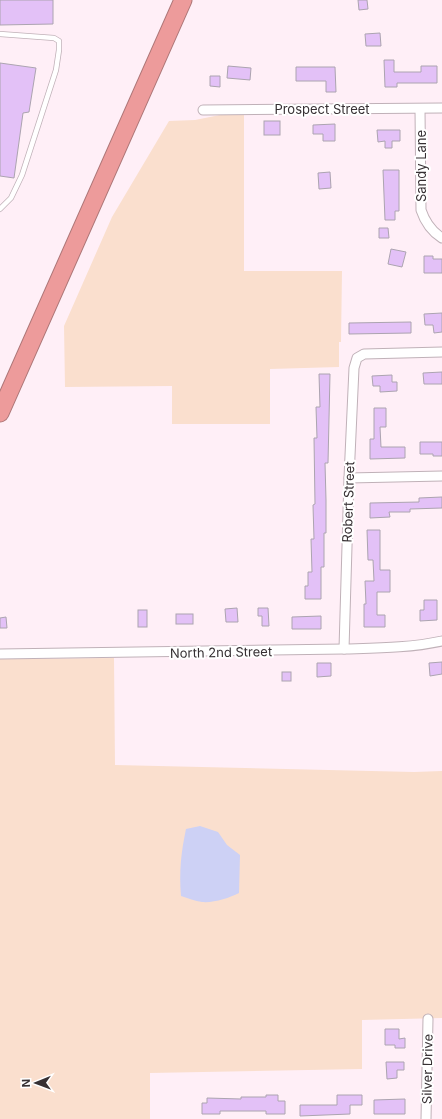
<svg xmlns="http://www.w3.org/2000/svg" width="442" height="1119" font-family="Inter,sans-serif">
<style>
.green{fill:#fadfce}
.water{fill:#cdd1f5}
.building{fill:#e3c1f7;stroke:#aca4b0}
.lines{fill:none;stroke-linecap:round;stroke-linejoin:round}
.lane-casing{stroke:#c0b1b8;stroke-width:6}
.street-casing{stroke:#c0b1b8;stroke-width:11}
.highway-casing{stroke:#ad7677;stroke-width:19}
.lane{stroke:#fff;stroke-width:4.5}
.street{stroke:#fff;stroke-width:9}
.highway{stroke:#ed9b9b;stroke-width:17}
.labels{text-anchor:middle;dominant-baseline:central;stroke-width:4;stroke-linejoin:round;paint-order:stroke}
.street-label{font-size:13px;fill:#363033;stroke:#fff}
</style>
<rect width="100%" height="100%" fill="#ffeff7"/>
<g class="green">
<path d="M 230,113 L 244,114 L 244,271 L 342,271 L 341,342 L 339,342 L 339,367 L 270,369 L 270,424 L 172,424 L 172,386 L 65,387 L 64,326 L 112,217 L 169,121 L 195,120 Z"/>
<path d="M 114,658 L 115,765 L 414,772 L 442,771 L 442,1018 L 362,1020 L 362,1069 L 150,1073 L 150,1119 L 0,1119 L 0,659 Z"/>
</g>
<path class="water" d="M 200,826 L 218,832 L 227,845 L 240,855 L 239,893 C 229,898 214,903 202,902 C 195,901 188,898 181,896 C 179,871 181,853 186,829 Z"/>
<g class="building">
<path d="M 0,0 L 53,0 L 53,24 L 0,25 Z"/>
<path d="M 358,0 L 367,0 L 368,9 L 359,10 Z"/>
<path d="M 380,33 L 381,46 L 366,46 L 365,34 Z"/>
<path d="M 384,60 L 394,60 L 394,72 L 421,72 L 421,66 L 437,66 L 437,83 L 397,83 L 397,87 L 385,87 Z"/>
<path d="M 0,63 L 36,68 L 29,112 L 23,113 L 14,178 L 0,176 Z"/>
<path d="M 228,66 L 251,68 L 250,80 L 227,78 Z"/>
<path d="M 296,67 L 335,67 L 336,92 L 326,92 L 326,81 L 296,81 Z"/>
<path d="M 210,76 L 220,76 L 220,87 L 210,86 Z"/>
<rect x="264" y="121" width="16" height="14"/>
<path d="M 335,124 L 335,141 L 323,141 L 323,134 L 313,134 L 313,125 Z"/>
<path d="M 377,130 L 400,130 L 400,141 L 392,141 L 392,148 L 385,148 L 385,141 L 378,142 Z"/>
<path d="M 383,170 L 399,170 L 399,211 L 395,211 L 395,220 L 385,220 Z"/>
<path d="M 330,172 L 331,188 L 319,189 L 318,173 Z"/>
<path d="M 379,228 L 388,228 L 389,238 L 379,238 Z"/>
<path d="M 391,249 L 406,252 L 402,267 L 388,264 Z"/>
<path d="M 424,256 L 433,256 L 433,259 L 442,259 L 442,273 L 424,273 Z"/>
<path d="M 442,313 L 442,332 L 434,333 L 433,325 L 425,325 L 424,314 Z"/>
<path d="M 411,322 L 411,333 L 349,334 L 349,323 Z"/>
<path d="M 442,372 L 442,384 L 424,384 L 423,373 Z"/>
<path d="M 319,374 L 330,374 L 328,463 L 325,463 L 326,500 L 326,533 L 324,533 L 324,567 L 321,567 L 321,599 L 305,599 L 305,586 L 308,586 L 308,572 L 312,572 L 311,539 L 314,539 L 313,505 L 315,504 L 314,438 L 317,438 L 316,407 L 320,407 Z"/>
<path d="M 392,375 L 392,382 L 397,382 L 397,391 L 380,392 L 380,386 L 373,386 L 372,376 Z"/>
<path d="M 374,408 L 386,408 L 386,427 L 380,427 L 381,447 L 405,447 L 405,458 L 370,459 L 370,439 L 374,439 Z"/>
<path d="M 420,442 L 442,442 L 442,456 L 433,456 L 433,454 L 420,454 Z"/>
<path d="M 442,497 L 442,508 L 410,509 L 410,512 L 389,512 L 390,517 L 370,518 L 370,503 L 419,502 L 419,498 Z"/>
<path d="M 367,530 L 380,530 L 380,570 L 390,570 L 390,592 L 377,592 L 377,615 L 385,615 L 385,627 L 364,627 L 364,604 L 366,604 L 365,581 L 374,581 L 373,560 L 368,560 Z"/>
<path d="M 424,600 L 437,600 L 437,620 L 420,621 L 420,610 L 424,610 Z"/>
<path d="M 237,608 L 238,622 L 226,622 L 225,609 Z"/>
<path d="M 258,608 L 268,608 L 269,626 L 262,626 L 262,616 L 258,616 Z"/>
<rect x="138" y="610" width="9" height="17"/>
<rect x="176" y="614" width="17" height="10"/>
<path d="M 321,616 L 321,629 L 292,629 L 292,617 Z"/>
<path d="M 6,617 L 7,628 L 0,628 L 0,618 Z"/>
<path d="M 442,662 L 442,674 L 430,676 L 429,663 Z"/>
<path d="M 317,663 L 331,663 L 331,676 L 317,677 Z"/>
<rect x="282" y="672" width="9" height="9"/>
<path d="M 385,1029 L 399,1029 L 399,1039 L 405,1038 L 405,1048 L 395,1048 L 395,1045 L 385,1045 Z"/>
<path d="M 386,1062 L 404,1062 L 404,1070 L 397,1070 L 397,1078 L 387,1079 Z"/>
<path d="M 266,1095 L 278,1095 L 278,1101 L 285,1101 L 285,1114 L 266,1114 L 266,1111 L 220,1111 L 220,1114 L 202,1114 L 202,1103 L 207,1103 L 207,1098 L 241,1099 L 241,1097 L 266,1097 Z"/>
<path d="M 337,1095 L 362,1095 L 362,1105 L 350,1105 L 350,1114 L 300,1116 L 300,1105 L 337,1105 Z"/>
<path d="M 405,1099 L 405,1114 L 374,1114 L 374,1100 Z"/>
</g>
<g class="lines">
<defs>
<path id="lane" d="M 0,34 L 54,38 L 59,41 L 59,50 L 56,70 L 22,175 L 11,198 L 0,209"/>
<g id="street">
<path d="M 420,109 L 421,210 C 425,222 431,231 442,238"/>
<path d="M 203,110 L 442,108"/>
<path d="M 349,478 L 442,476"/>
<path d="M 344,649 L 349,478 L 354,368 L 357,358 L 364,354 L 442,352"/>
<path d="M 0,654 L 344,649 C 377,648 410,648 442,641"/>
<path d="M 426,1119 L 428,1019"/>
</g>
<path id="highway" d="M 0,413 L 183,0"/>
</defs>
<use href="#lane" class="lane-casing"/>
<use href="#street" class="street-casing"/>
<use href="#highway" class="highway-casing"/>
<use href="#lane" class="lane"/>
<use href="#street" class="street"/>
<use href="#highway" class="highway"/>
</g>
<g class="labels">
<g class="street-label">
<text x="322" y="109">Prospect Street</text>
<text transform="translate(421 166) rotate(-90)">Sandy Lane</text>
<text transform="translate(348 502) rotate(-88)">Robert Street</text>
<text transform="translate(221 652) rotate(-1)">North 2nd Street</text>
<text transform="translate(427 1069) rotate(-89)">Silver Drive</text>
</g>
</g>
<g transform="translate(36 1083) rotate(269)" stroke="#ffffff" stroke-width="3" paint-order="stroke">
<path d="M0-3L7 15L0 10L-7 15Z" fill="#363033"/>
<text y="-6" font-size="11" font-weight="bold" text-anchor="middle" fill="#363033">N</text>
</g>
</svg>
